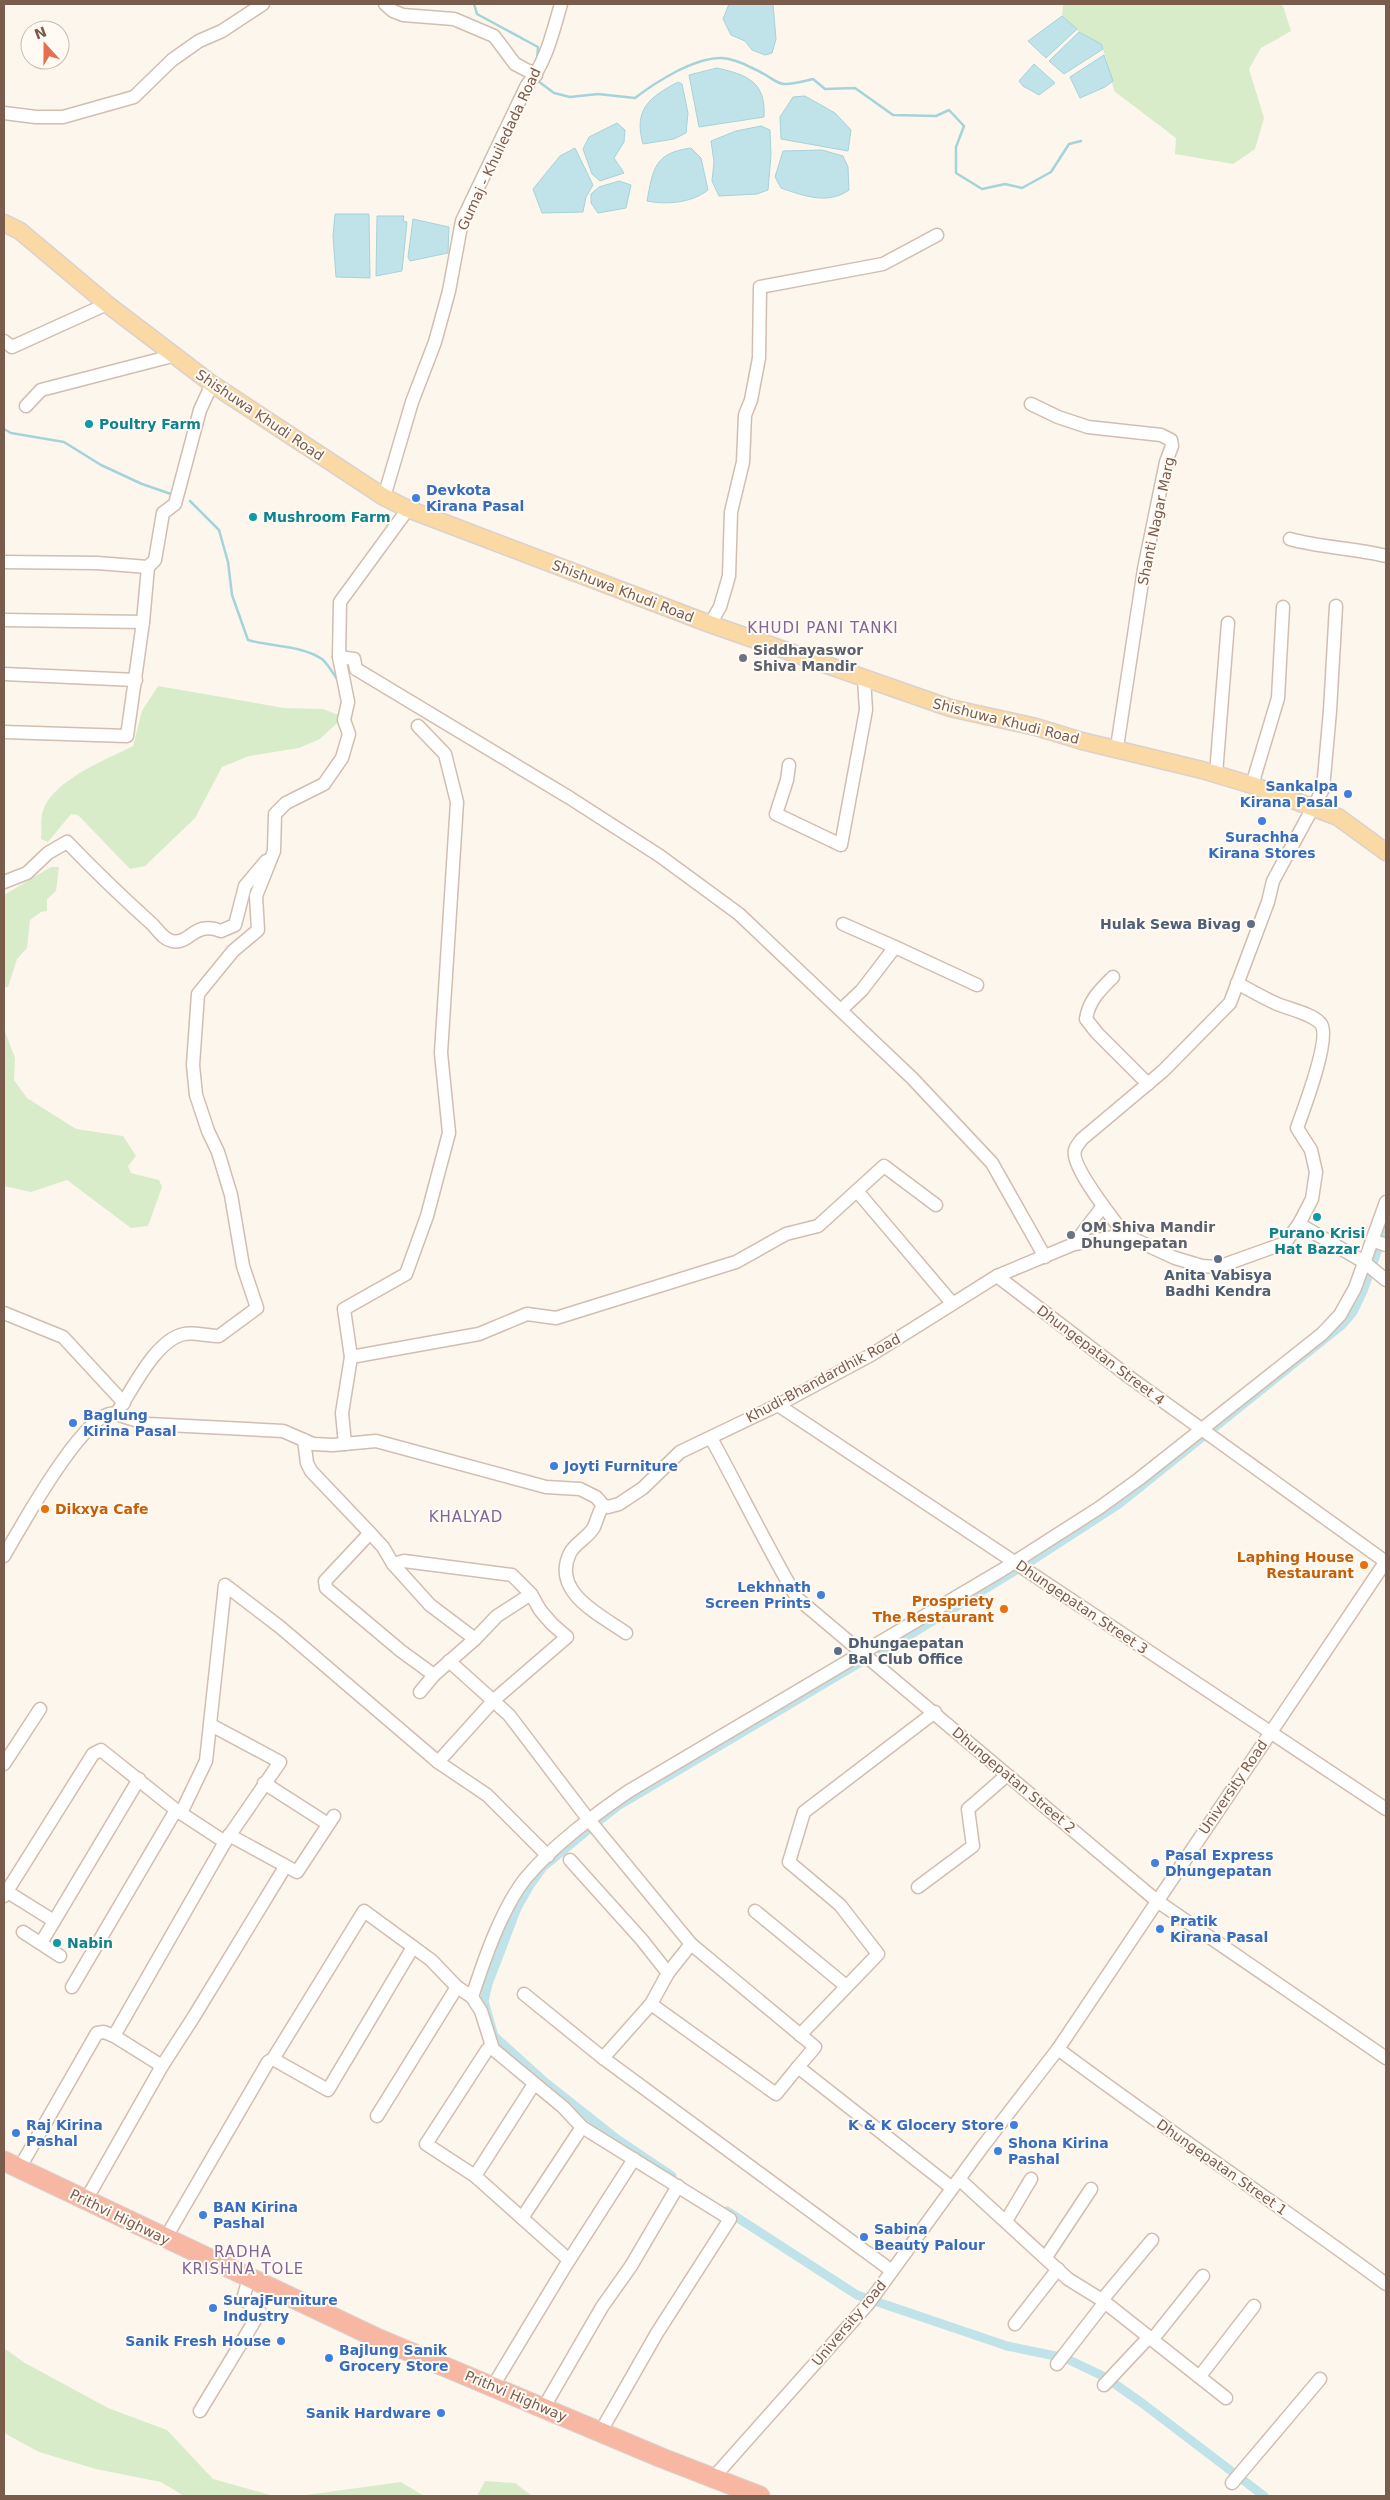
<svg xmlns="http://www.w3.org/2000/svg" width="1390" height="2500" font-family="'DejaVu Sans',sans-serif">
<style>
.green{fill:#d8ecc9}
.water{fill:#bfe3e8;stroke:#a5d3da}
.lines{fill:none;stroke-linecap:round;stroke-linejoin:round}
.stream{stroke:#a5d3da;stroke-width:2.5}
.canal{stroke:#bfe3e8;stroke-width:9}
.minor-casing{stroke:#d1beb0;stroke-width:15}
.major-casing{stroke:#dad1cd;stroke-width:19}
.highway-casing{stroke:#dad1cd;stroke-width:21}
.minor{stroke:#fff;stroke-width:12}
.major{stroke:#fbd9a5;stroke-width:16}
.highway{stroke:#f7b7a3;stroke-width:19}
.culture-dot{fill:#0f9aa8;stroke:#fffaf3;stroke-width:2}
.shop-dot{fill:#3f7fe0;stroke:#fffaf3;stroke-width:2}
.worship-dot{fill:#6b7280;stroke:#fffaf3;stroke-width:2}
.service-dot{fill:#5c6f8a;stroke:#fffaf3;stroke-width:2}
.food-dot{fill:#e8710a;stroke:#fffaf3;stroke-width:2}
.labels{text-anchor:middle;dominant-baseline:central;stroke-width:4;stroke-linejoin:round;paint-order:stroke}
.street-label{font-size:14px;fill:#7a5c4d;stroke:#fffaf3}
.culture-label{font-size:14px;font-weight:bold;fill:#0d838f;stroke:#fffaf3;text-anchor:start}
.shop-label{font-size:14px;font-weight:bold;fill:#366cbe;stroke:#fffaf3;text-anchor:start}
.worship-label{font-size:14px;font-weight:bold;fill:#5b616d;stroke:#fffaf3;text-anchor:start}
.service-label{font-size:14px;font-weight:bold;fill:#4e5e75;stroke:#fffaf3;text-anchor:end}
.food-label{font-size:14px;font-weight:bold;fill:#c56008;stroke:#fffaf3;text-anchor:end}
.neighbourhood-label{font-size:15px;letter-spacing:1px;fill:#846695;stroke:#fffaf3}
</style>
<rect width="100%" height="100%" fill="#fdf6ec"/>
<g class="green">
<path d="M 1063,4 L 1278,4 L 1283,6 L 1291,31 L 1261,48 L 1249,69 L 1264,118 L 1255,149 L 1233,164 L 1175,154 L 1176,138 L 1114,91 L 1107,61 L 1101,44 L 1079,32 L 1062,16 Z"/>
<path d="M 158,686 L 284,708 L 323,709 L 338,715 L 337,723 L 320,739 L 299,748 L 249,756 L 222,767 L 195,818 L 145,866 L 130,869 L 78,815 L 71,814 L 48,842 L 41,839 C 42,830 40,816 44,808 C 57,778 106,760 133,746 L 142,711 Z"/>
<path d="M 51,867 L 59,867 L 56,891 L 47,899 L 47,911 L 41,912 L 30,920 L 27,948 L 17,959 L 8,987 L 4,987 L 4,895 Z"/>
<path d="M 4,1029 L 15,1058 L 14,1080 L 27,1098 L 76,1129 L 123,1136 L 136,1156 L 128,1166 L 131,1173 L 159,1180 L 162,1187 L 148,1226 L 131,1228 L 67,1180 L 31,1192 L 4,1186 Z"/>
<path d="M 4,2348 L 25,2363 L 108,2408 L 167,2430 L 213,2479 L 274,2496 L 184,2496 L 161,2482 L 96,2469 L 39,2452 L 4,2433 Z"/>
<path d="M 485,2481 L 515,2483 L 532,2496 L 477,2496 Z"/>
<path d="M 401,2482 L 424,2496 L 299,2496 Z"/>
</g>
<g class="water">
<path d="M 729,4 L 773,4 L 776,39 L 772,53 L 765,55 L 752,50 L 745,41 L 731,35 L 723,19 Z"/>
<path d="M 1062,16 L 1077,29 L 1046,58 L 1028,41 Z"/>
<path d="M 1079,32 L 1101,44 L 1103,49 L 1064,74 L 1049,61 Z"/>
<path d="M 1104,55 L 1113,81 L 1105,87 L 1080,98 L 1070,77 Z"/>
<path d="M 1034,64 L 1055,83 L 1039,95 L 1023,86 L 1019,81 Z"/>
<path d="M 717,68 C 748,75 766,82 764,117 L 699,127 L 689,75 Z"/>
<path d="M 678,82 L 682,84 L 688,113 L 686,133 L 674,139 L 643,144 C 633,109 650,97 678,82 Z"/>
<path d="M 805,96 L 835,113 L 851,130 L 848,151 L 781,139 L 780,117 L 793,97 Z"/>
<path d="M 617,123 L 625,130 L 624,142 L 614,158 L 624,173 L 600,181 L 592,174 L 583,149 L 589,137 Z"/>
<path d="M 761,126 L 770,130 L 771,155 L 768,190 L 757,194 L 719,196 L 712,181 L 714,162 L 711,141 L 736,131 Z"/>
<path d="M 575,148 L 593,185 L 586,197 L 583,212 L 542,213 L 533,189 L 560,156 Z"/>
<path d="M 691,148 L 701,158 L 708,190 C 692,203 666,205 647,201 C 653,169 654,153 691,148 Z"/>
<path d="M 822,150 L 843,156 L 848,167 L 849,190 C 828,205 804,196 781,188 L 775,177 L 783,151 Z"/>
<path d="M 619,181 L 631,185 L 626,208 L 598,213 L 591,203 L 591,194 L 599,187 Z"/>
<path d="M 335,214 L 369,214 L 370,278 L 336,277 L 333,236 Z"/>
<path d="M 377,216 L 404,216 L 403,221 L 407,222 L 402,271 L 376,276 Z"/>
<path d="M 413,219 L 449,227 L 448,253 L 410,261 L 408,257 Z"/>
</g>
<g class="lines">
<g class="stream">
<path d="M 474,4 L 477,14 L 538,47 L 537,61"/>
<path d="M 538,81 L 554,93 L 570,97 L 598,94 L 635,98 C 656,82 693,58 721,58 C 729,58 743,63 750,67 C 785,82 770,90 813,79 L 825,89 L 855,88 L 893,115 L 936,116 L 949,110 L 964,126 L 956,147 L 956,173 L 982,189 L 1005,184 L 1022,188 L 1051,172 L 1069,144 L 1081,141"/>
<path d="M 4,429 L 11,433 L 64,442 L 101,465 L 142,484 L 171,494"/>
<path d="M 190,501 L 219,530 L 228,562 L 232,595 L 248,640 C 272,647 301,645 322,659 C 328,664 334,675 339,682"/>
</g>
<g class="canal">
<path d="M 1025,1565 L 1119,1504 L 1342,1325 L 1353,1312 L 1363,1291 L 1386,1227"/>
<path d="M 882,1652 L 1018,1569"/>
<path d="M 595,1824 L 618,1806 L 866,1659"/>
<path d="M 589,1829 L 543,1867 L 530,1885 L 517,1908 L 488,1984 L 484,2001 L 494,2036 L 545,2082 L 617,2139 L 672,2176"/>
<path d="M 727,2211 L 857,2295 L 1007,2346 L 1065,2358 L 1105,2377 L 1142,2403 L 1264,2496"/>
</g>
<defs>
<g id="minor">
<path d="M 385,4 L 393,11 L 403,15 L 454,19 L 494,36 L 515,64 L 536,75"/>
<path d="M 4,113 L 36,117 L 63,117 L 134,97 L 172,60 L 199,41 L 222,31 L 263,4"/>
<path d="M 4,341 L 12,347 L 107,304"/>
<path d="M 1031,404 L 1058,417 L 1088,427 L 1161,435 L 1171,440 L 1172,446 L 1166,462 L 1144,569 L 1117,747"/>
<path d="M 26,406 L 41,390 L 176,355"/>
<path d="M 384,497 L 412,402 L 435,342 L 449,291 L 462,221 L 527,85 C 546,64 553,31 561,4"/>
<path d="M 408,509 L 340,602 L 339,657 L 348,702 L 344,720 L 349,734 L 342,758 L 324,784 L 286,803 L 275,814 L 274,851 L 256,896 L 258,930 L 233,951 L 198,994 L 193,1065 L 196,1095 L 208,1131 L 218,1152 L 231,1195 L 243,1266 L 257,1308 L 219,1336 C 208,1336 194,1332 184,1334 C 155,1340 132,1391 116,1414 L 148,1424 L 283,1431 L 313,1444 L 333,1445 L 376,1441 L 546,1487 L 580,1489 L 596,1497 L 603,1505 L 608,1507 L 619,1504 L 643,1488 L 680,1452 L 778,1405 L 871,1355 L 997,1276 L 1074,1244 L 1125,1235 L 1175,1258 L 1202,1266 L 1218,1267 L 1285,1243 L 1299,1224 L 1312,1199 L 1316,1172 L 1311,1150 L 1297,1128 C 1303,1111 1331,1038 1321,1024 C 1312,1013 1288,1009 1275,1003 C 1262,997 1250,990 1237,983"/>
<path d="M 1290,539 C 1322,548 1355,548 1386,556"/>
<path d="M 4,562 L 97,563 L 148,567 L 155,560 L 163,513 L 175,504 L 200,410 L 212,384"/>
<path d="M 4,620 L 143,622 L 127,736 L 4,732"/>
<path d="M 143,622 L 148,567"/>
<path d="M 710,624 L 720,607 L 729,576 L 731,512 L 743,462 L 745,415 L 751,400 L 759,358 L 760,287 L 883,264 L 937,235"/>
<path d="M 339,657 L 354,659 L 356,669 L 570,798 L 660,856 L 739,914 L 912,1078 L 992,1163 L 1045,1257"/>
<path d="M 4,674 L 136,680"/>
<path d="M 789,765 L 787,780 L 776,814 L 841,845 L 866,710 L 864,679"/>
<path d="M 1216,774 L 1228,623"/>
<path d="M 1252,785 L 1278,698 L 1283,607"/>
<path d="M 4,882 L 27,873 L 48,853 L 67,842 C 95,871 123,898 152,924 C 159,931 163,939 172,941 C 190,945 194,920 221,931 L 235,925 L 245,886 L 266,861"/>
<path d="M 895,947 L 977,985"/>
<path d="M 1113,977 C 1100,990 1089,1000 1086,1019 L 1097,1033 L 1148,1084"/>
<path d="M 841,1010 L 862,990 L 895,947 L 843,924"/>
<path d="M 857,1191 L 952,1303"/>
<path d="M 1299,1224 L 1364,1262 L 1386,1280"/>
<path d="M 1125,1235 C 1114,1220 1070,1166 1075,1150 C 1076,1146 1080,1142 1082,1139 L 1163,1071 L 1230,1003 L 1268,902 L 1273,881 L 1323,789 L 1330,711 L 1336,606"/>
<path d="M 1372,1240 L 1386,1245"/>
<path d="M 1074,1244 L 1103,1206"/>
<path d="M 997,1276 L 1132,1379 L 1386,1562"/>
<path d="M 4,1313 L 63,1337 L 124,1403"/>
<path d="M 351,1357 L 344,1309 L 406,1274 L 427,1216 L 449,1133 L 441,1053 L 457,802 L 445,754 L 418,726"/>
<path d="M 778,1405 L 1386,1809"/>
<path d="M 711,1438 C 740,1491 766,1545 797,1598 L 1157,1901 L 1386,2058"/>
<path d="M 304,1440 L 307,1463 L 311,1471 L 370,1533"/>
<path d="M 345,1444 L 342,1413 L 351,1357 L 479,1334 L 527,1314 L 556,1318 L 736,1262 L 786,1234 L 818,1226 L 884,1166 L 936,1205"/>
<path d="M 603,1505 C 599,1512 597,1520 594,1527 C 589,1537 575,1543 570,1553 C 551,1592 599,1614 626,1633"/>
<path d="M 4,1556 C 18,1532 88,1404 116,1414"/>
<path d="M 393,1564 L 383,1547 L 370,1533 L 325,1581 L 326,1588 L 401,1651 L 434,1675"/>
<path d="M 449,1661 L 509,1715 L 585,1815 L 691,1944 L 815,2047 L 798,2067"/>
<path d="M 420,1692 L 434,1675 L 475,1639 L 497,1616 L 531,1594"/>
<path d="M 211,1725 L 280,1762 L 225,1842"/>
<path d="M 438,1762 L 494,1700 L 567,1637 L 552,1624 L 540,1610 L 531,1594 L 512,1575 L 404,1561 L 393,1564 L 430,1605 L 475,1639"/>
<path d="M 4,1764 L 40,1709"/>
<path d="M 264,1783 L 328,1824"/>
<path d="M 181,1813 L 206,1761 L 225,1585 L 280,1627 L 438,1762 L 487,1795 L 548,1856"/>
<path d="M 229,1835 L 297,1872 L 334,1816"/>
<path d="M 570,1860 L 642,1940 L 668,1973"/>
<path d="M 918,1887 L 973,1846 L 968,1809 L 1007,1775"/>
<path d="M 6,1891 L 54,1921"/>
<path d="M 4,1896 L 93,1754 L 101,1750 L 176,1810 L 225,1842 L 114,2036 L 162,2066 L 193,2018 L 285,1867"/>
<path d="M 755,1911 L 846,1986"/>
<path d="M 23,1932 L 60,1956"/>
<path d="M 41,1943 L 139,1779"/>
<path d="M 72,1987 L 176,1810"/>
<path d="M 524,1994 L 603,2058 L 892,2271"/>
<path d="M 472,1997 C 484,1960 501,1910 525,1879 C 554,1844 593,1816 629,1791 L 1002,1570 L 1099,1508 L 1139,1479 L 1322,1334 L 1340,1315 L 1355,1288 L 1386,1202"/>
<path d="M 651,2004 L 776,2094 L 798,2067 L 952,2188"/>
<path d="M 800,2035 L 878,1954 L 840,1905 L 789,1862 L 804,1812 L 935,1712"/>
<path d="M 493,2049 L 563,2107 L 582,2127 L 730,2219 L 657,2333 L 601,2431"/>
<path d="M 1058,2049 C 1166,2130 1278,2204 1386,2284"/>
<path d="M 603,2058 L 651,2004 L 668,1973 L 691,1944"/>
<path d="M 273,2059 L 328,2090 L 413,1947"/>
<path d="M 377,2116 L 457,1987"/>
<path d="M 19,2169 L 97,2033 L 104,2032 L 114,2036"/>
<path d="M 475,2176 L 534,2084"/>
<path d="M 959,2179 L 1068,2279 L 1102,2300 L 1226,2398"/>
<path d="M 86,2200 L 162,2066"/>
<path d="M 522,2218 L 582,2127"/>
<path d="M 1006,2221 L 1031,2179"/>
<path d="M 165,2239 L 268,2062 L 273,2059 L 364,1911 L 431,1960 L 457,1987 L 472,1997 L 481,2011 L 493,2049 L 489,2048 L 487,2050 L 426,2144 L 475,2176 L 569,2260"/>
<path d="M 1046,2257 L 1091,2189"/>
<path d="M 1102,2300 L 1152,2240"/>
<path d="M 1015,2324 L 1058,2269"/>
<path d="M 1152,2340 L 1203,2276"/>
<path d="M 1057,2364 L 1105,2302"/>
<path d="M 1200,2376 L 1254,2306"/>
<path d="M 1104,2385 L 1149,2337"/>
<path d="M 493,2386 L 566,2265 L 634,2159"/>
<path d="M 544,2407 L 602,2307 L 631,2266 L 678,2186"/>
<path d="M 200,2411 L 260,2312 L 243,2299 L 249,2278"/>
<path d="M 714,2477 L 868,2304 L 983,2146 L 1058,2049 L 1386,1561"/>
<path d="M 1232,2483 L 1320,2379"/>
</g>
<path id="major" d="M 4,223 L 20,231 L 107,304 L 212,384 L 384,497 L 408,509 L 710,624 L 950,708 L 1036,727 L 1082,741 L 1202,770 L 1252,785 L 1338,817 L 1386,852"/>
<path id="highway" d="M 4,2161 L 379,2339 L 662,2458 L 760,2496"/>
</defs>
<use href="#minor" class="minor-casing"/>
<use href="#major" class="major-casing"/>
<use href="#highway" class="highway-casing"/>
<use href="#minor" class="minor"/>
<use href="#major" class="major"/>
<use href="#highway" class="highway"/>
</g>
<g class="culture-dot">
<circle cx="89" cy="424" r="5"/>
<circle cx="253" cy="517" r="5"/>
<circle cx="1317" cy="1217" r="5"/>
<circle cx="57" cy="1943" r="5"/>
</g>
<g class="shop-dot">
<circle cx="416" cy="498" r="5"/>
<circle cx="1348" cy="794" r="5"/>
<circle cx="1262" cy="821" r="5"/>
<circle cx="73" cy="1423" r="5"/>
<circle cx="554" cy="1466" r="5"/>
<circle cx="821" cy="1595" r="5"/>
<circle cx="1155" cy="1863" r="5"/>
<circle cx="1160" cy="1929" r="5"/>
<circle cx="1014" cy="2125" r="5"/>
<circle cx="16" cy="2133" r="5"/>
<circle cx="998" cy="2151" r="5"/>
<circle cx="203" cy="2215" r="5"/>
<circle cx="864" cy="2237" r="5"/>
<circle cx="213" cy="2308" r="5"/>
<circle cx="281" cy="2341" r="5"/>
<circle cx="329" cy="2358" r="5"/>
<circle cx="441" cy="2413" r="5"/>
</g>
<g class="worship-dot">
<circle cx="743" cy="658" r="5"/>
<circle cx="1071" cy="1235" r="5"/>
</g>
<g class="service-dot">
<circle cx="1251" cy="924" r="5"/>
<circle cx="1218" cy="1259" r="5"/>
<circle cx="838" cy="1651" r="5"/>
</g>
<g class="food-dot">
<circle cx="45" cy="1509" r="5"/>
<circle cx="1364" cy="1565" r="5"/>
<circle cx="1004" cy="1609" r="5"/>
</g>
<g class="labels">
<g class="street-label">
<text transform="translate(499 149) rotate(-65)">Gumaj - Khuiledada Road</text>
<text transform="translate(260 415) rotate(34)">Shishuwa Khudi Road</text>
<text transform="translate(1156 521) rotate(-78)">Shanti Nagar Marg</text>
<text transform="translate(623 591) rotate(21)">Shishuwa Khudi Road</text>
<text transform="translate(1006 721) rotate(14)">Shishuwa Khudi Road</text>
<text transform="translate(1101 1355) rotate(37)">Dhungepatan Street 4</text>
<text transform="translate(823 1378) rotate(-28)">Khudi-Bhandardhik Road</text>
<text transform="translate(1082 1607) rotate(34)">Dhungepatan Street 3</text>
<text transform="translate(1014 1780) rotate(40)">Dhungepatan Street 2</text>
<text transform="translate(1233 1787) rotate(-56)">University Road</text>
<text transform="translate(1222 2167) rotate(35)">Dhungepatan Street 1</text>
<text transform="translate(120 2217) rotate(26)">Prithvi Highway</text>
<text transform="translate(849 2323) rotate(-50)">University road</text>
<text transform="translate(516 2396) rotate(23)">Prithvi Highway</text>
</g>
<g class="culture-label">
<text x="99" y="424">Poultry Farm</text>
<text x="263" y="517">Mushroom Farm</text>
<text x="1317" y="1233" text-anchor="middle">Purano Krisi<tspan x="1317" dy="16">Hat Bazzar</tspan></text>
<text x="67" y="1943">Nabin</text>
</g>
<g class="shop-label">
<text x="426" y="490">Devkota<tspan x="426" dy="16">Kirana Pasal</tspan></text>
<text x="1338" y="786" text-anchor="end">Sankalpa<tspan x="1338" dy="16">Kirana Pasal</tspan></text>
<text x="1262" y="837" text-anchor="middle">Surachha<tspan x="1262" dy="16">Kirana Stores</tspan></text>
<text x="83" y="1415">Baglung<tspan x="83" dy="16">Kirina Pasal</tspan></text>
<text x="564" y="1466">Joyti Furniture</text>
<text x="811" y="1587" text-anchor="end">Lekhnath<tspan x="811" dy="16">Screen Prints</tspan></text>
<text x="1165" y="1855">Pasal Express<tspan x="1165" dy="16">Dhungepatan</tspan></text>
<text x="1170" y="1921">Pratik<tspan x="1170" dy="16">Kirana Pasal</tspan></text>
<text x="26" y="2125">Raj Kirina<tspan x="26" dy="16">Pashal</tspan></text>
<text x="1004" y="2125" text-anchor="end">K &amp; K Glocery Store</text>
<text x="1008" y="2143">Shona Kirina<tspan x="1008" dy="16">Pashal</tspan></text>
<text x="213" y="2207">BAN Kirina<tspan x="213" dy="16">Pashal</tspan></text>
<text x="874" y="2229">Sabina<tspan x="874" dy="16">Beauty Palour</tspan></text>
<text x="223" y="2300">SurajFurniture<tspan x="223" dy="16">Industry</tspan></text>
<text x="271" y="2341" text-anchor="end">Sanik Fresh House</text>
<text x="339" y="2350">Bajlung Sanik<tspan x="339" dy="16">Grocery Store</tspan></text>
<text x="431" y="2413" text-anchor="end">Sanik Hardware</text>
</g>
<g class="worship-label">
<text x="753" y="650">Siddhayaswor<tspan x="753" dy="16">Shiva Mandir</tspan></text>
<text x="1081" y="1227">OM Shiva Mandir<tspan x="1081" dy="16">Dhungepatan</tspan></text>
</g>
<g class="service-label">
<text x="1241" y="924">Hulak Sewa Bivag</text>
<text x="1218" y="1275" text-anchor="middle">Anita Vabisya<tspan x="1218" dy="16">Badhi Kendra</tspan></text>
<text x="848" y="1643" text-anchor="start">Dhungaepatan<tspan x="848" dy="16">Bal Club Office</tspan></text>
</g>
<g class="food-label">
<text x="55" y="1509" text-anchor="start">Dikxya Cafe</text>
<text x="1354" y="1557">Laphing House<tspan x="1354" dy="16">Restaurant</tspan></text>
<text x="994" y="1601">Prospriety<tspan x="994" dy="16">The Restaurant</tspan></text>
</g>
<g class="neighbourhood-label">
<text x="823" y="628">KHUDI PANI TANKI</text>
<text x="466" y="1517">KHALYAD</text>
<text x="243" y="2252">RADHA<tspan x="243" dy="17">KRISHNA TOLE</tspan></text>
</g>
</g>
<rect width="1390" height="2500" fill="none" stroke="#7a5c4d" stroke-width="10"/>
<g transform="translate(45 45) rotate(339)"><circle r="24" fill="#fffaf3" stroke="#cabbb1"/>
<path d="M0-4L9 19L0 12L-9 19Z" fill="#e76f51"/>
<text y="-8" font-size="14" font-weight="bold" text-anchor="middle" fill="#7a5c4d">N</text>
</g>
</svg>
